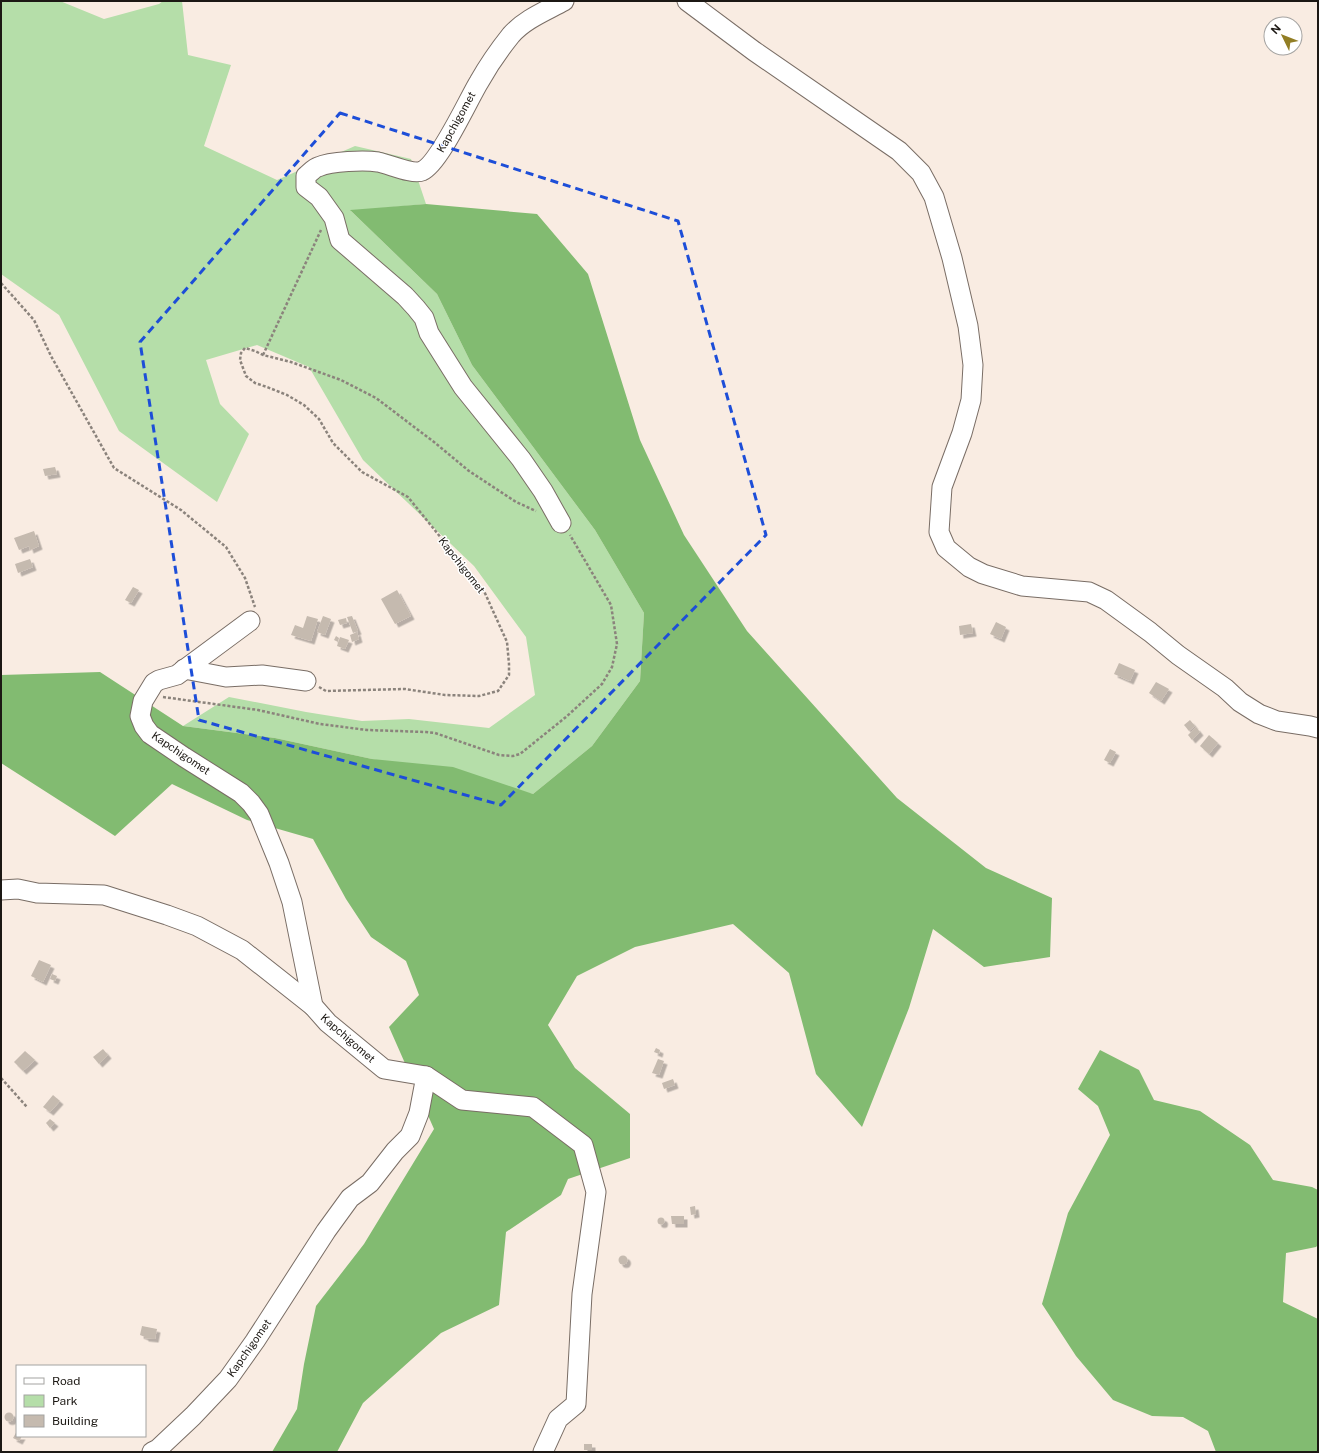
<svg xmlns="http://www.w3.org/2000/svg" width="1319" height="1453" font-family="'Public Sans',sans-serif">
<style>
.green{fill:#b5dea9}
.forest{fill:#82bb71}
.building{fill:#c5baaf;filter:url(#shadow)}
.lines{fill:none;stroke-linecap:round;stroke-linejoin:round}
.minor-casing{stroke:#796d65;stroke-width:21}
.path{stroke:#8b837c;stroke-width:2.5;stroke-dasharray:3 2;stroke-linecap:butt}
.minor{stroke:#fff;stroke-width:19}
.marked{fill:none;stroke:#1d4ed8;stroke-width:3;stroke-dasharray:8 5;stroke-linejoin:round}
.labels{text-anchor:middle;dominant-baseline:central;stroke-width:3;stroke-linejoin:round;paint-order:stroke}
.street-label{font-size:11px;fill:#1c1814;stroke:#fff}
</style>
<defs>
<filter id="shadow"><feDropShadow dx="3.5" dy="3.5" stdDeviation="0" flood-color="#0004"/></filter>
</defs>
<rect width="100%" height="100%" fill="#f9ece2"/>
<path class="green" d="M 1,1 L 60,1 L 104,19 L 159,4 L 163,1 L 182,1 L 188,55 L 231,65 L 204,146 L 277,180 L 355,146 L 411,159 L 426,204 L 351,211 L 437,294 L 472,365 L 595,530 L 644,613 L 640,681 L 592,746 L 533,794 L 275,738 L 183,726 L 229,697 L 306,712 L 362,721 L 409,719 L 489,728 L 535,695 L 526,637 L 474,566 L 363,460 L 309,367 L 257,345 L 206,360 L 220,404 L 249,434 L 217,502 L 119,431 L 59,315 L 1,274 Z"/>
<g class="forest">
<path d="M 426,204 L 537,214 L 588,274 L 640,440 L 684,535 L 747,631 L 897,798 L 986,868 L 1052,898 L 1050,957 L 984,967 L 933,929 L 909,1008 L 862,1127 L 816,1074 L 789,973 L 733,924 L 635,947 L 577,976 L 548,1025 L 575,1068 L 630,1114 L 630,1158 L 568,1179 L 561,1195 L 506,1232 L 499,1305 L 441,1333 L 363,1403 L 337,1452 L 272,1452 L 297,1409 L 304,1364 L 316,1306 L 364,1244 L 434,1129 L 389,1027 L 419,995 L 406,961 L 371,937 L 346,899 L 313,839 L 247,820 L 172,784 L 115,836 L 1,763 L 1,675 L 100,672 L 183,726 L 275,738 L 372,759 L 453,767 L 533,794 L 592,746 L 640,681 L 644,613 L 595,530 L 472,365 L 437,294 L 350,210 Z"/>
<path d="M 1100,1050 L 1139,1070 L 1154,1100 L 1200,1111 L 1250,1145 L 1273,1180 L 1312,1187 L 1318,1190 L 1318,1245 L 1316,1247 L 1286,1253 L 1283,1302 L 1318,1319 L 1318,1452 L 1216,1452 L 1208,1431 L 1183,1417 L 1152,1416 L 1113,1400 L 1076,1356 L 1042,1304 L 1068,1213 L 1110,1135 L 1098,1106 L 1078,1089 Z"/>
</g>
<g class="building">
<path d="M 55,467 L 57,474 L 45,476 L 43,469 Z"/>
<path d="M 34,531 L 39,546 L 30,550 L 29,546 L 19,550 L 14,538 Z"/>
<path d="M 30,559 L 33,567 L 18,573 L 15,564 Z"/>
<path d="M 133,587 L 139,590 L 131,603 L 125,600 Z"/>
<path d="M 397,590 L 411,616 L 395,624 L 381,599 Z"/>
<path d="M 307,616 L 318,619 L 311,641 L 291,635 L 295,625 L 303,628 Z"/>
<path d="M 323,616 L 331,619 L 325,635 L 317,632 Z"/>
<path d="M 352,616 L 358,631 L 353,633 L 347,617 Z"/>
<path d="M 346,618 L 347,623 L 340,625 L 338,620 Z"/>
<path d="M 996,622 L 1006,627 L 1001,639 L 990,634 Z"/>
<path d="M 971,624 L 973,633 L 960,635 L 959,626 Z"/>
<path d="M 357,632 L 359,639 L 352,642 L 350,635 Z"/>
<path d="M 336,636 L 339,638 L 338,642 L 334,640 Z"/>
<path d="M 340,637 L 349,640 L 345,649 L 337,646 Z"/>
<path d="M 1119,663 L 1135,670 L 1130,681 L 1114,674 Z"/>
<path d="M 1156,682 L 1169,689 L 1161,701 L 1149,693 Z"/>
<path d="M 1190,720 L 1195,726 L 1189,731 L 1184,725 Z"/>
<path d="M 1196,727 L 1200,732 L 1192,740 L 1188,735 Z"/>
<path d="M 1209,735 L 1218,743 L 1209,754 L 1200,746 Z"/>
<path d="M 1110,749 L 1116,752 L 1110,763 L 1104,760 Z"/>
<path d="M 39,960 L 51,965 L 43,982 L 31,976 Z"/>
<path d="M 52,974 L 57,976 L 55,981 L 50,979 Z"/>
<path d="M 656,1048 L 660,1050 L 659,1054 L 654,1052 Z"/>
<path d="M 103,1049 L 108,1055 L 99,1064 L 93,1057 Z"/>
<path d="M 25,1051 L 35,1060 L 23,1071 L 14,1062 Z"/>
<path d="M 658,1059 L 664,1061 L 659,1075 L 652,1073 Z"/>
<path d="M 673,1079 L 675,1085 L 664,1089 L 662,1083 Z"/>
<path d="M 53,1095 L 60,1101 L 50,1112 L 43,1107 Z"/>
<path d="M 50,1119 L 55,1123 L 50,1128 L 46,1123 Z"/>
<path d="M 695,1206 L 696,1214 L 691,1215 L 690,1207 Z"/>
<path d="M 671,1216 L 684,1216 L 684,1224 L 672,1224 Z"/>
<circle cx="661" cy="1221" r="3.5"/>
<circle cx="623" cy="1260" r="4.5"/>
<path d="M 142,1326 L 157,1329 L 155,1339 L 145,1338 L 145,1337 L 140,1335 Z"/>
<circle cx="9" cy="1417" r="4.5"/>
<path d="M 17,1431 L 17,1436 L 22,1436 L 19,1441 L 13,1438 Z"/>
<rect x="584" y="1444" width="8" height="6"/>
</g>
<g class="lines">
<defs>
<g id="minor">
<path d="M 687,1 L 754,51 L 899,151 L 921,173 L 934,197 L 952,258 L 968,326 L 973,365 L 971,400 L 962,433 L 942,487 L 939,532 L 946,548 L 969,567 L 983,574 L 1022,586 L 1089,592 L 1106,600 L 1150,632 L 1178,655 L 1225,688 L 1240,702 L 1259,714 L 1277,721 L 1310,726 L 1318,728"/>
<path d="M 561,523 L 543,491 L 521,459 L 463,387 L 429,333 L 424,318 L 416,308 L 405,296 L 340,240 L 334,218 L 319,197 L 306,187 L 306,176 C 310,173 314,168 318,167 C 331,161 365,160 378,162 C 389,164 413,175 422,171 C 439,164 468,100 479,82 C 488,66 499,50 511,35 C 525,19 546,11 564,1"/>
<path d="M 184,669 L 226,677 L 262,675 L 306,681"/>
<path d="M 1,890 L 18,889 L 37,893 L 104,895 L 167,915 L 197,926 L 242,950 L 313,1006"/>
<path d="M 426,1076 L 462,1100 L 533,1107 L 583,1145 L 596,1192 L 582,1294 L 576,1404 L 558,1419 L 543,1452"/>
<path d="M 152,1452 L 158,1449 L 193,1416 L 228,1379 L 255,1341 L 326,1231 L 350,1198 L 370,1183 L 395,1151 L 410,1136 L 419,1113 L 426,1076 L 384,1069 L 328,1023 L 313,1006 L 292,902 L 279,863 L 259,814 L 251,803 L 241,793 L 184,757 L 150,734 L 144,726 L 140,716 L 143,701 L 154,683 L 159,680 L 177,675 L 250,621"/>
</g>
</defs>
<use href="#minor" class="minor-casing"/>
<g class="path">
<path d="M 1,283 L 34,320 L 51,356 L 114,468 L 181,510 L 226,547 L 245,578 L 255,607"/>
<path d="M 263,355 L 321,230"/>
<path d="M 319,687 L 326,691 L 405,689 L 445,695 L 479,696 L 498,691 L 509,675 L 509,664 L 507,642 L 484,591 L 408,497 L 362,472 L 333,443 L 319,419 L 304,405 L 287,395 L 267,387 L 255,383 L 246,376 L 240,360 L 241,353 L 245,348 L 255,351 L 263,355 L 291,362 L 341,380 L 376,398 L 434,442 L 469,471 L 516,502 L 536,511"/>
<path d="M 163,697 L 258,710 L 320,724 L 367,730 L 426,732 L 435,733 L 499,755 L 513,756 L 520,754 L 566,717 L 602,684 L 612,667 L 617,644 L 611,605 L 570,535"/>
<path d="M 1,1078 L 27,1107"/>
</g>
<use href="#minor" class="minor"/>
</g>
<path class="marked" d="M 340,113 L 678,221 L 766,535 L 501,805 L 199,720 L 140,342 Z"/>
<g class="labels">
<g class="street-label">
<text transform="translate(456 122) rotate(-61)">Kapchigomet</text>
<text transform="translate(462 565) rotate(52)">Kapchigomet</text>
<text transform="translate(181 753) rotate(34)">Kapchigomet</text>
<text transform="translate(348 1038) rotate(41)">Kapchigomet</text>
<text transform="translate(249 1348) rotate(-55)">Kapchigomet</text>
</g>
</g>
<rect width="1319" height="1453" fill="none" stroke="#1c1814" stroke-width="4"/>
<rect x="16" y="1365" width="130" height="72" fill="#ffffff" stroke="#a4a3a1"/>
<rect x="24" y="1378" width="20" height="6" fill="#ffffff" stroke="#a4a3a1"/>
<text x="52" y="1385" font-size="12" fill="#1c1814">Road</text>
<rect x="24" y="1395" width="20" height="12" fill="#b5dea9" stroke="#a4a3a1"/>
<text x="52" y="1405" font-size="12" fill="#1c1814">Park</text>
<rect x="24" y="1415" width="20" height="12" fill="#c5baaf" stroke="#a4a3a1"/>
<text x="52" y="1425" font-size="12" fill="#1c1814">Building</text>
<g transform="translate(1283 36) rotate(313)"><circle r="19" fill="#ffffff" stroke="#a4a3a1"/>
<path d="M0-3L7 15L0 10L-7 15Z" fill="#927e25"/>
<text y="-6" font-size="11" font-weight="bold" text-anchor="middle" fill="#1c1814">N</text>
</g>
</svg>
